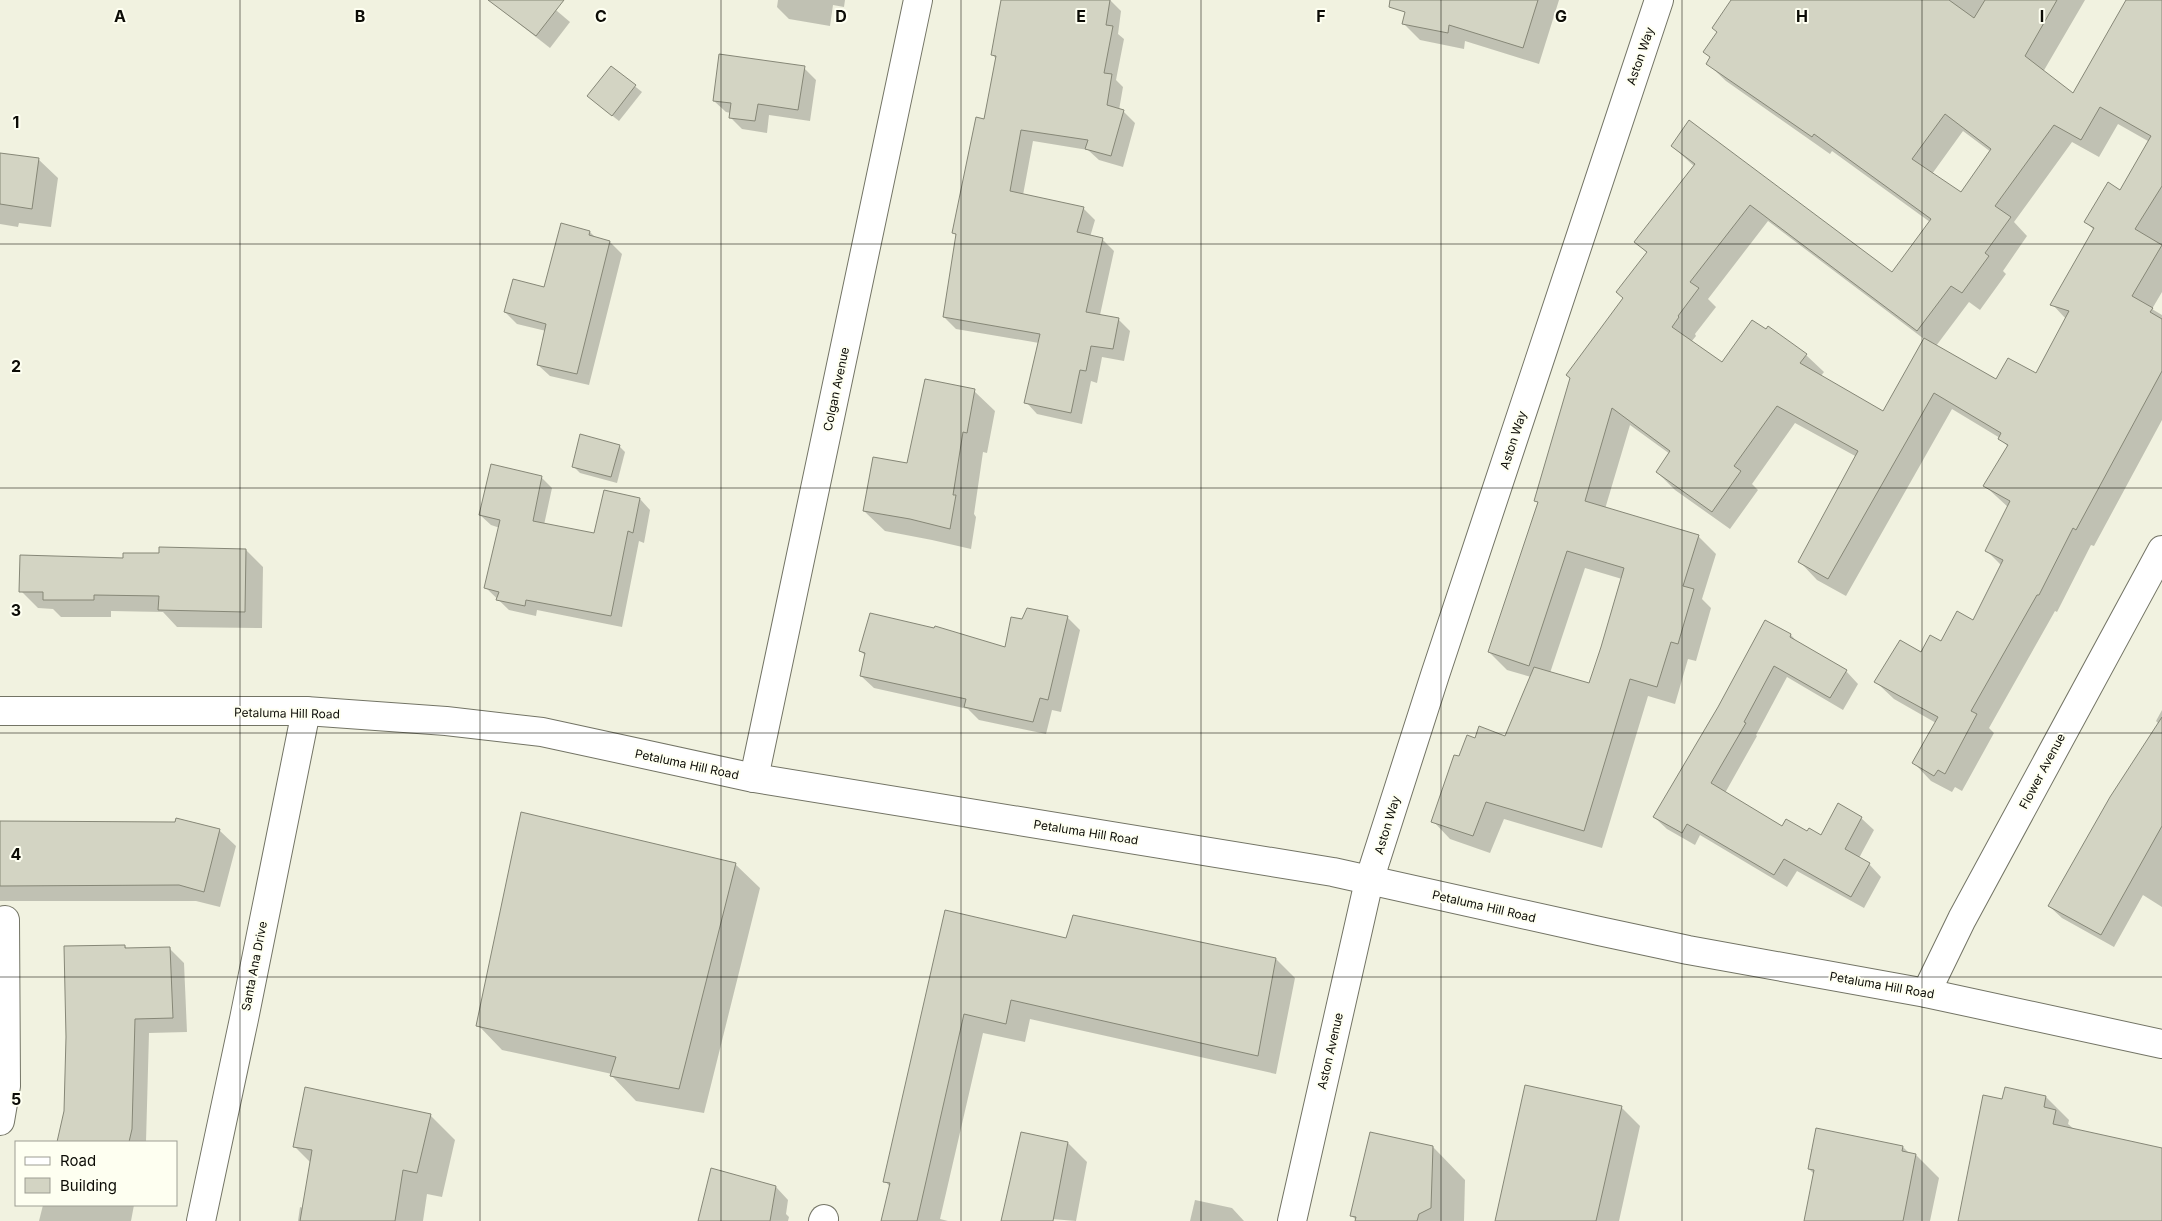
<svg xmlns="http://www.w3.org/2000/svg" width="2162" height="1221" font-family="Inter,sans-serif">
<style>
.shadow{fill:#0003;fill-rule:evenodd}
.building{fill:#d3d4c3;stroke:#868777;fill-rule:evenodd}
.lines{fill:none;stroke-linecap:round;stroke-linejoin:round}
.minor-casing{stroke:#737465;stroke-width:30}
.tertiary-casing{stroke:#737465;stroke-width:30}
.secondary-casing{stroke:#737465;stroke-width:30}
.minor{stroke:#fff;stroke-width:28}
.tertiary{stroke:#fff;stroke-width:28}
.secondary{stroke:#fff;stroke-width:28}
.grid{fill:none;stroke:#0c0c06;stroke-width:1;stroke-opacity:0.55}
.labels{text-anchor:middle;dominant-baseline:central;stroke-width:4;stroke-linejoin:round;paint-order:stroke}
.street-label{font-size:12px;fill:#0c0c06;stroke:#fefff1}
.grid-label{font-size:16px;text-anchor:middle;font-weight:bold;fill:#0c0c06;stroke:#fefff1;stroke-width:4;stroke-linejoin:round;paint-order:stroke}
</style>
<rect width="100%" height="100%" fill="#f1f2e0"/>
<g class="shadow">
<path d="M 489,0 L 544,0 L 570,22 L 550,48 Z"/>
<path d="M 778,0 L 845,0 L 844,7 L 833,5 L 830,26 L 789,19 L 777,7 Z"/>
<path d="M 1002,0 L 1110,0 L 1121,11 L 1118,34 L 1124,39 L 1116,80 L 1123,87 L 1119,110 L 1123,111 L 1135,123 L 1123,167 L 1099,160 L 1088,150 L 1033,141 L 1023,195 L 1083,208 L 1095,220 L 1090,237 L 1102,239 L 1114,251 L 1100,315 L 1118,319 L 1130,331 L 1124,361 L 1102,357 L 1097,383 L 1091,381 L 1082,424 L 1037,414 L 1026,402 L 1039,343 L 956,329 L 944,317 L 957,236 L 954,233 L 985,120 L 996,59 L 992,54 Z"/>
<path d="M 1408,0 L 1559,0 L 1539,64 L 1465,41 L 1464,49 L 1420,40 L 1404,24 Z"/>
<path d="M 1733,0 L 2085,0 L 2043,72 L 2074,95 L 2128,0 L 2162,0 L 2162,149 L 2118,124 L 2099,157 L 2072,142 L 2014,222 L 2027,236 L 2003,271 L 2006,274 L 1980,310 L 1969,302 L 1936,346 L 1997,380 L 2036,374 L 2066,319 L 2052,304 L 2094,230 L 2085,221 L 2162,158 L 2162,292 L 2152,309 L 2162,315 L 2162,420 L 2094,546 L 2091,545 L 2057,612 L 2055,611 L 1989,728 L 1994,733 L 1962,791 L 1955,787 L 1952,792 L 1931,781 L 1914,763 L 1936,723 L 1894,699 L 1876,682 L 1973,621 L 2002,566 L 1986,550 L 2008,507 L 1985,486 L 2008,447 L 2000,438 L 1952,409 L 1846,596 L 1817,580 L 1800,562 L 1857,457 L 1795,423 L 1752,484 L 1758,490 L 1730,529 L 1675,490 L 1657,472 L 1670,454 L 1630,425 L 1605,509 L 1698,536 L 1716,554 L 1702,599 L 1711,608 L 1696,661 L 1688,659 L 1675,704 L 1648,696 L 1602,848 L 1504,819 L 1490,853 L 1450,839 L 1433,821 L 1459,758 L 1476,740 L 1506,737 L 1531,677 L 1507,670 L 1489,652 L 1539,503 L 1536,501 L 1624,299 L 1648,254 L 1636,242 L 1695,167 L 1672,146 L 1893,273 L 1930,222 L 1832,151 L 1830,154 L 1726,81 L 1708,64 L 1718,33 ZM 1963,131 L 1991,152 L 1961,193 L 1932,174 ZM 1768,221 L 1924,339 L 1884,413 L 1820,377 L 1824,372 L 1806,355 L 1722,364 L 1691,342 L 1696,336 L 1695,334 L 1716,307 L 1708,299 ZM 1585,568 L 1622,579 L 1590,685 L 1550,673 Z"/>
<path d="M 611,67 L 642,92 L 619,121 L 595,102 Z"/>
<path d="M 804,68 L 816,80 L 810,121 L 769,115 L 767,133 L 742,129 L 730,117 L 731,113 L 726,112 L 714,101 Z"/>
<path d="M 0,154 L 38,159 L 58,178 L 51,227 L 19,223 L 18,227 L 0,224 Z"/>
<path d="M 562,225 L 590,232 L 597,239 L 610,242 L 622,254 L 589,385 L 550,376 L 538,365 L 546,331 L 517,324 L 505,312 L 545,289 Z"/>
<path d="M 974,391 L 995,411 L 987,453 L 983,452 L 974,514 L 976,517 L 971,549 L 932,540 L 885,531 L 864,511 Z"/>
<path d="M 619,446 L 625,452 L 617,483 L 580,473 L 574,467 Z"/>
<path d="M 541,477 L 552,488 L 544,525 L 595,535 L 640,499 L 650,510 L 644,543 L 639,541 L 622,627 L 537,610 L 536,616 L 509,610 L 485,587 L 500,528 L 491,525 L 480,515 Z"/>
<path d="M 246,550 L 263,567 L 262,628 L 177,627 L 163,612 L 111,611 L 111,617 L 61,617 L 53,609 L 38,608 L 21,591 L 124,559 Z"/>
<path d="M 1067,617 L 1080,630 L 1061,712 L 1052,710 L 1046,734 L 979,720 L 968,709 L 874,688 L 861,676 L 866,656 L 860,651 L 1006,649 L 1023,621 Z"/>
<path d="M 1791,635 L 1799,644 L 1846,671 L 1858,684 L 1843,710 L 1787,677 L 1756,735 L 1757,736 L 1725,793 L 1782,828 L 1822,836 L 1861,818 L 1874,830 L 1859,858 L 1869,864 L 1881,877 L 1864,908 L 1797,871 L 1787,887 L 1700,835 L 1695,845 L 1667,829 L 1654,817 Z"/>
<path d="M 2162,710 L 2162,907 L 2143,895 L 2114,947 L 2062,918 L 2049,906 L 2159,724 L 2156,721 Z"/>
<path d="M 176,819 L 220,831 L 236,846 L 220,907 L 196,901 L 0,901 L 0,822 L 176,823 Z"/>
<path d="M 735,864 L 760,888 L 704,1113 L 636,1101 L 612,1076 L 612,1074 L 502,1050 L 478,1025 Z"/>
<path d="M 946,912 L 1067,940 L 1276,959 L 1295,978 L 1276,1074 L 1030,1019 L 1025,1042 L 983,1033 L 940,1219 L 948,1221 L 882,1221 L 890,1187 L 885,1181 Z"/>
<path d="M 125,946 L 128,950 L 170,949 L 184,963 L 187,1032 L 149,1033 L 146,1142 L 58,1142 L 65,1111 Z"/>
<path d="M 2046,1097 L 2069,1120 L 2068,1124 L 2075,1130 L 2162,1149 L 2162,1221 L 1959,1221 L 2003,1100 Z"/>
<path d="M 1621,1107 L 1640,1126 L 1619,1221 L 1496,1221 Z"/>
<path d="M 430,1115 L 455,1140 L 442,1197 L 427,1194 L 423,1221 L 298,1221 L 300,1207 L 303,1208 L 311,1163 L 295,1147 Z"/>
<path d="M 1068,1143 L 1087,1162 L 1076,1221 L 1052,1219 L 1052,1221 L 1002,1221 Z"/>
<path d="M 1433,1147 L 1465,1180 L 1464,1221 L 1357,1221 L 1352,1216 Z"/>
<path d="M 1903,1147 L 1909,1153 L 1916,1155 L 1939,1178 L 1930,1221 L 1805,1221 L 1814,1174 L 1809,1169 Z"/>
<path d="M 776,1187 L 788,1200 L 786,1214 L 789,1217 L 788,1221 L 700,1221 Z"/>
<path d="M 1195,1200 L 1232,1208 L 1244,1221 L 1190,1221 Z"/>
<path d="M 43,1205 L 134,1205 L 131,1221 L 39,1221 Z"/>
</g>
<g class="building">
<path d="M 488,0 L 564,0 L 536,36 Z"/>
<path d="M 1001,0 L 1110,0 L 1106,25 L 1113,26 L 1104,73 L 1112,74 L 1107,105 L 1124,110 L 1111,156 L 1085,149 L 1088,140 L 1021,130 L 1010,191 L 1084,207 L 1077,232 L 1103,238 L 1086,312 L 1119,318 L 1113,349 L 1091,346 L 1086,371 L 1080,370 L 1071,413 L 1024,403 L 1040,334 L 943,317 L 956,234 L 952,233 L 976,117 L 984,119 L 996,56 L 991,55 Z"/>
<path d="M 1390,0 L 1538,0 L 1523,48 L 1449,25 L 1448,33 L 1402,24 L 1405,12 L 1389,7 Z"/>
<path d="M 1731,0 L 1949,0 L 1974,18 L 1985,0 L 2057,0 L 2025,56 L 2073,93 L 2126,0 L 2162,0 L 2162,186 L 2135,229 L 2162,245 L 2132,296 L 2153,308 L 2150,312 L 2162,319 L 2162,371 L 2076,530 L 2073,528 L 2039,595 L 2037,595 L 1971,711 L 1977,714 L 1945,774 L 1938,770 L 1934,776 L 1912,763 L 1938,717 L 1874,682 L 1900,640 L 1921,652 L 1930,635 L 1941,641 L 1957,611 L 1973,620 L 2003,560 L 1985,551 L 2010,501 L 1983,486 L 2008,445 L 1998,439 L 2001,433 L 1934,393 L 1828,579 L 1798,562 L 1858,451 L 1777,406 L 1734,466 L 1741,471 L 1712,512 L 1656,472 L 1670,451 L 1612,408 L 1585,501 L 1699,535 L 1683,586 L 1694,589 L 1678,644 L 1671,642 L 1657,687 L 1630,679 L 1584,831 L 1486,802 L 1473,836 L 1431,822 L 1454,755 L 1459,756 L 1467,735 L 1475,738 L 1479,726 L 1505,736 L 1534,667 L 1589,683 L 1601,647 L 1624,568 L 1567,551 L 1529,666 L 1488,652 L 1538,502 L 1534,501 L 1570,378 L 1566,375 L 1623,298 L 1616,292 L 1647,252 L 1634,242 L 1695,164 L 1671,146 L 1689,120 L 1892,272 L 1931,219 L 1814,134 L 1812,137 L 1706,64 L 1710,57 L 1703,52 L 1717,32 L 1712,28 ZM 2100,107 L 2151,136 L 2120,190 L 2108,182 L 2084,222 L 2094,228 L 2050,305 L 2069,311 L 2036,373 L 2008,358 L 1996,379 L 1924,338 L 1883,411 L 1800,363 L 1807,354 L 1768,326 L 1766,329 L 1752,320 L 1722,362 L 1672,327 L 1679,317 L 1678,316 L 1699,288 L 1690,282 L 1750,205 L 1917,331 L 1951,286 L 1962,293 L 1989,256 L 1985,253 L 2011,217 L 1995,206 L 2054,125 L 2081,140 ZM 1945,114 L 1991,149 L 1961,192 L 1912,159 Z"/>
<path d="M 719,54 L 805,66 L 798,110 L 758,104 L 755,121 L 729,118 L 731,103 L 713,101 Z"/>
<path d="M 611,66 L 636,85 L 612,116 L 587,96 Z"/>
<path d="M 0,153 L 39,158 L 32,209 L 0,204 Z"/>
<path d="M 561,223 L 590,231 L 589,235 L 610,241 L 577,374 L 537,365 L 546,324 L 504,312 L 513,279 L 544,287 Z"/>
<path d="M 925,379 L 975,389 L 967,433 L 963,432 L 953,495 L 956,495 L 950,529 L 910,519 L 863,511 L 873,457 L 907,463 Z"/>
<path d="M 580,434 L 620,445 L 611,477 L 572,467 Z"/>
<path d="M 491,464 L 542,476 L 533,521 L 594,533 L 604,490 L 640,498 L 633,533 L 628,531 L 611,616 L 526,600 L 525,606 L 496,600 L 499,592 L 484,588 L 500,520 L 479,515 Z"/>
<path d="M 159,547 L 246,549 L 245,612 L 158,610 L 159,596 L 94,595 L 94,600 L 43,600 L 43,592 L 19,592 L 20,555 L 123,558 L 123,553 L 159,553 Z"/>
<path d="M 1027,608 L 1068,616 L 1048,700 L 1040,698 L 1033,722 L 964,707 L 966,699 L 860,676 L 865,653 L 859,651 L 870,613 L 934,628 L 935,626 L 1005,647 L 1011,617 L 1022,619 Z"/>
<path d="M 1765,620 L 1791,634 L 1790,637 L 1847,670 L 1830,698 L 1774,666 L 1744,722 L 1746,723 L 1711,783 L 1782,826 L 1786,819 L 1807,831 L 1809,828 L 1821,835 L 1838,803 L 1862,817 L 1845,849 L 1870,863 L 1851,897 L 1784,859 L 1774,875 L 1687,824 L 1682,833 L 1653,817 L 1718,707 Z"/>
<path d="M 2162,717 L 2162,826 L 2101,935 L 2048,906 L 2110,797 Z"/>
<path d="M 521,812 L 736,863 L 679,1089 L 610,1076 L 616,1057 L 476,1026 Z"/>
<path d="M 176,818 L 220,829 L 204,892 L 179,885 L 0,886 L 0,821 L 175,822 Z"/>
<path d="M 945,910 L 1066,938 L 1073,915 L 1276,958 L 1258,1056 L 1011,1000 L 1006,1024 L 964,1014 L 917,1221 L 881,1221 L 890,1183 L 883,1182 Z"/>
<path d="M 125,945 L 125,948 L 170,947 L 173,1018 L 135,1019 L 132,1129 L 129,1142 L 57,1142 L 64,1111 L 66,1037 L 64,946 Z"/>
<path d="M 1525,1085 L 1622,1106 L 1596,1221 L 1495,1221 Z"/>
<path d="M 305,1087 L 431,1114 L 417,1173 L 403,1170 L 395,1221 L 300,1221 L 312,1150 L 293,1147 Z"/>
<path d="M 2005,1087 L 2046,1096 L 2044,1107 L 2056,1110 L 2053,1124 L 2162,1148 L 2162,1221 L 1958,1221 L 1983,1095 L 2002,1099 Z"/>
<path d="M 1816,1128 L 1903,1146 L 1902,1151 L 1916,1154 L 1903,1221 L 1804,1221 L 1814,1170 L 1808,1169 Z"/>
<path d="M 1021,1132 L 1068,1142 L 1053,1221 L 1001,1221 Z"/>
<path d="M 1370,1132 L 1433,1146 L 1431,1208 L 1419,1214 L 1417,1221 L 1355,1221 L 1356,1217 L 1350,1216 Z"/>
<path d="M 711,1168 L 776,1186 L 770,1221 L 698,1221 Z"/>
</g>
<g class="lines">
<defs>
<g id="minor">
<path d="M 1369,881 L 1435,675 L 1659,0"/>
<path d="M 0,921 L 5,920 L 6,1086 L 0,1121"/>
<path d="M 1926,993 L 1962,919 L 2162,550"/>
<path d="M 201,1221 L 244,1019 L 306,711"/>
<path d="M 823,1221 L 824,1219"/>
</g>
<path id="tertiary" d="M 1292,1221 L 1369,881"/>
<g id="secondary">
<path d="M 0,711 L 306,711 L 446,721 L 542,732 L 754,778 L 1333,872 L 1599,931 L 1688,950 L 1926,993 L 2162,1044"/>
<path d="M 754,778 L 918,0"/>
</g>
</defs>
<use href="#minor" class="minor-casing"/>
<use href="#tertiary" class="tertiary-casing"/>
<use href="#secondary" class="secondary-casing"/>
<use href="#minor" class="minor"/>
<use href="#tertiary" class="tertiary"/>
<use href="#secondary" class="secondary"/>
</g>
<path class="grid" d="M 240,0 L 240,1221M 480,0 L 480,1221M 721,0 L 721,1221M 961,0 L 961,1221M 1201,0 L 1201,1221M 1441,0 L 1441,1221M 1682,0 L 1682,1221M 1922,0 L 1922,1221M 0,244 L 2162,244M 0,488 L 2162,488M 0,733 L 2162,733M 0,977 L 2162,977"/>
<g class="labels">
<g class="street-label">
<text transform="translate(1640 56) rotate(-71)">Aston Way</text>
<text transform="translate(836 389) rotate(-78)">Colgan Avenue</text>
<text transform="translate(1513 440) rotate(-72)">Aston Way</text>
<text transform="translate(287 713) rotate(1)">Petaluma Hill Road</text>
<text transform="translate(687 764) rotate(12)">Petaluma Hill Road</text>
<text transform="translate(2042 771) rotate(-62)">Flower Avenue</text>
<text transform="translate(1387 825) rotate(-73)">Aston Way</text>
<text transform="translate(1086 832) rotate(9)">Petaluma Hill Road</text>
<text transform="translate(1484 906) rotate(13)">Petaluma Hill Road</text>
<text transform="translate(254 966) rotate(-79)">Santa Ana Drive</text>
<text transform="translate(1882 985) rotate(10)">Petaluma Hill Road</text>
<text transform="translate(1330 1051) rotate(-77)">Aston Avenue</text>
</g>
</g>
<g class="grid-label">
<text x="120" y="22">A</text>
<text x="360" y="22">B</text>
<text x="601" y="22">C</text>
<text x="841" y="22">D</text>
<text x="1081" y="22">E</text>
<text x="1321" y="22">F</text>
<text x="1561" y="22">G</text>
<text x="1802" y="22">H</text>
<text x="2042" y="22">I</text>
<text x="16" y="128">1</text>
<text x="16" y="372">2</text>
<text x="16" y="616">3</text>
<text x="16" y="860">4</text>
<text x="16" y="1105">5</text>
</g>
<rect x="15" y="1141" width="162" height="65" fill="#fefff1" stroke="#9d9e93"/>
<rect x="25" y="1157" width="25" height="8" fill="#ffffff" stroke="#9d9e93"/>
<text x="60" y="1166" font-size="15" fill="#0c0c06">Road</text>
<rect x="25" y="1178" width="25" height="15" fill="#d3d4c3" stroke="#9d9e93"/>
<text x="60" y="1191" font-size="15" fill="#0c0c06">Building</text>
</svg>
